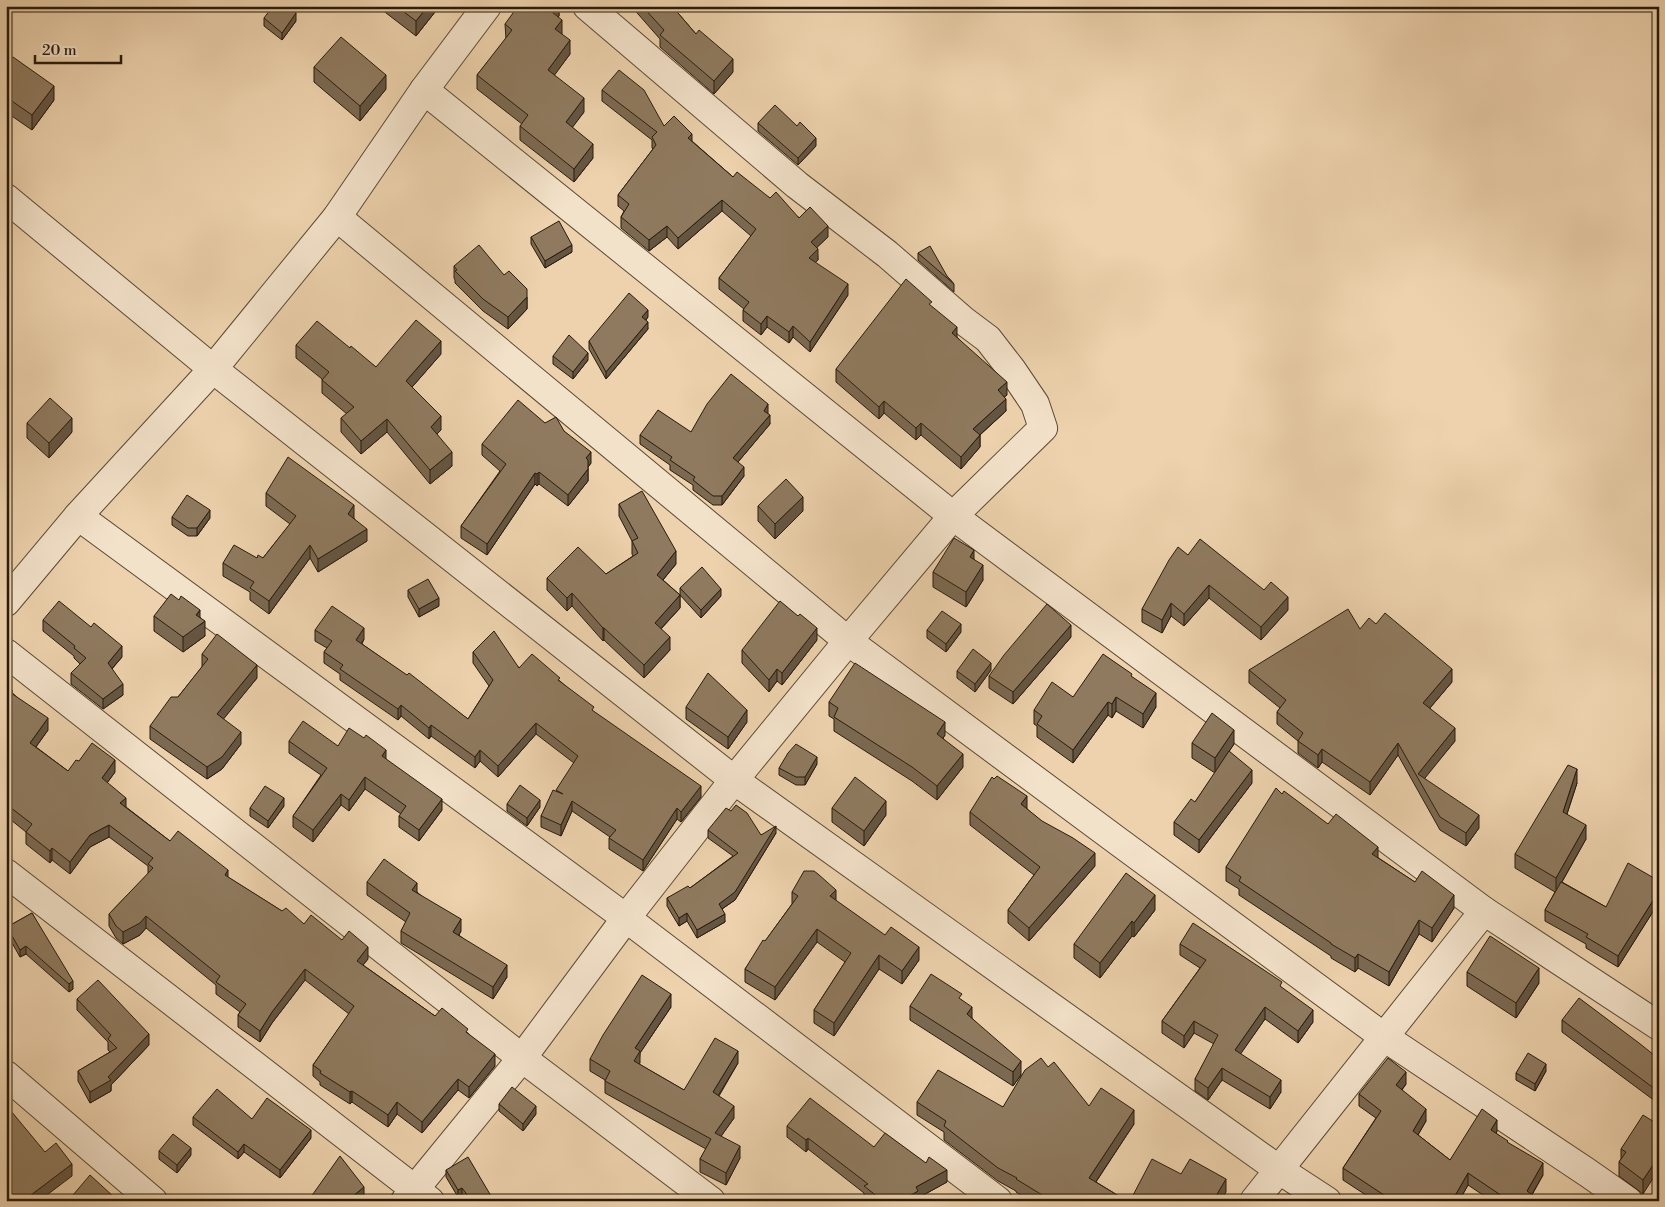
<svg xmlns="http://www.w3.org/2000/svg" width="1665" height="1207" font-family="'Libre Bodoni',serif">
<style>
.lines{fill:none;stroke-linecap:round;stroke-linejoin:round}
.minor-casing{stroke:#5a4934;stroke-width:30}
.minor{stroke:#f3e2ca;stroke-width:28}
.wall{fill:#7b6952;stroke:#291b0b}
.shaded-wall{fill:#645542;stroke:#291b0b}
.building{fill:#8f7a5f;stroke:#291b0b}
</style>
<rect width="100%" height="100%" fill="#edd2ad"/>
<filter id="stains"><feTurbulence type="fractalNoise" baseFrequency=".004" numOctaves="4"/><feColorMatrix values="0 0 0 0 .2 0 0 0 0 .09 0 0 0 0 .02 0 0 0 .5 -.17"/></filter>
<radialGradient id="worn" r=".72"><stop offset=".6" stop-color="#630" stop-opacity="0"/><stop offset="1" stop-color="#630" stop-opacity=".3"/></radialGradient>
<g class="lines">
<defs>
<g id="minor">
<path d="M 424,90 L 953,516 L 1484,911 L 1659,1026"/>
<path d="M 6,198 L 213,369 L 734,780 L 1278,1169 L 1327,1201"/>
<path d="M 337,217 L 848,641 L 1119,842 L 1384,1037 L 1588,1173 L 1628,1201"/>
<path d="M 78,516 L 626,918 L 998,1201"/>
<path d="M 6,602 L 78,516 L 213,369 L 337,217 L 424,90 L 487,6"/>
<path d="M 6,653 L 522,1058 L 711,1201"/>
<path d="M 6,873 L 430,1201"/>
<path d="M 6,1075 L 153,1201"/>
<path d="M 405,1201 L 522,1058 L 626,918 L 734,780 L 848,641 L 953,516 L 1043,428 L 1035,404 L 1012,370 L 988,339 L 964,321 L 887,254 L 797,185 L 587,6"/>
<path d="M 1254,1201 L 1484,911"/>
</g>
</defs>
<use href="#minor" class="minor-casing"/>
<use href="#minor" class="minor"/>
</g>
<g class="wall">
<path d="M 377,6 L 435,6 L 435,12 L 416,36 Z"/>
<path d="M 559,6 L 559,16 L 558,17 L 562,34 L 570,54 L 554,75 L 584,112 L 572,127 L 593,158 L 574,182 L 520,140 L 520,126 L 522,124 L 477,89 L 477,75 L 506,39 L 505,24 Z"/>
<path d="M 631,6 L 672,6 L 696,34 L 733,72 L 714,94 L 660,47 L 660,39 Z"/>
<path d="M 264,18 L 296,21 L 282,40 L 264,26 Z"/>
<path d="M 6,66 L 54,100 L 32,130 L 6,112 Z"/>
<path d="M 314,67 L 386,89 L 360,121 L 314,82 Z"/>
<path d="M 602,90 L 664,126 L 692,141 L 733,177 L 770,198 L 828,237 L 817,247 L 818,260 L 815,263 L 848,295 L 810,352 L 793,337 L 789,343 L 767,327 L 761,335 L 743,321 L 743,310 L 744,309 L 719,289 L 719,278 L 751,236 L 722,211 L 678,249 L 667,237 L 649,251 L 621,228 L 621,217 L 624,211 L 618,206 L 618,195 L 653,149 L 652,148 L 652,140 L 602,101 Z"/>
<path d="M 758,123 L 816,146 L 798,165 L 758,131 Z"/>
<path d="M 531,237 L 572,252 L 545,268 L 531,244 Z"/>
<path d="M 918,253 L 947,276 L 954,284 L 954,292 L 918,260 Z"/>
<path d="M 454,266 L 504,275 L 527,297 L 527,309 L 508,329 L 483,311 L 455,283 L 455,280 L 454,278 Z"/>
<path d="M 932,307 L 957,337 L 1007,395 L 1004,397 L 1006,411 L 980,435 L 980,447 L 961,469 L 921,435 L 916,440 L 884,413 L 879,419 L 836,382 L 836,369 Z"/>
<path d="M 648,317 L 646,320 L 648,329 L 606,379 L 589,349 L 589,341 Z"/>
<path d="M 296,345 L 350,348 L 376,367 L 441,354 L 412,387 L 441,430 L 437,434 L 452,466 L 430,484 L 387,432 L 361,454 L 341,432 L 341,418 L 347,414 L 322,393 L 322,379 L 296,358 Z"/>
<path d="M 553,356 L 588,360 L 573,379 L 553,364 Z"/>
<path d="M 768,414 L 770,424 L 738,462 L 744,476 L 722,505 L 713,505 L 693,490 L 693,485 L 670,470 L 670,465 L 640,444 L 640,435 L 691,432 Z"/>
<path d="M 27,423 L 72,432 L 49,458 L 27,438 Z"/>
<path d="M 545,423 L 564,431 L 591,463 L 588,467 L 588,481 L 568,506 L 539,484 L 537,486 L 535,484 L 487,555 L 461,538 L 461,526 L 500,471 L 482,455 L 482,444 Z"/>
<path d="M 266,493 L 354,518 L 367,541 L 318,572 L 310,558 L 269,614 L 250,600 L 250,592 L 223,576 L 223,563 L 257,558 L 263,558 L 290,524 L 266,506 Z"/>
<path d="M 619,504 L 676,564 L 663,580 L 680,595 L 680,588 L 721,596 L 701,618 L 680,595 L 680,608 L 661,629 L 670,650 L 644,678 L 604,640 L 603,641 L 572,606 L 567,611 L 547,590 L 547,578 L 606,574 L 633,556 L 632,554 L 632,541 L 619,516 Z"/>
<path d="M 758,506 L 803,511 L 775,539 L 758,521 Z"/>
<path d="M 172,517 L 210,518 L 197,536 L 188,536 L 172,525 Z"/>
<path d="M 1188,555 L 1288,610 L 1261,640 L 1209,598 L 1184,626 L 1171,616 L 1162,633 L 1142,622 L 1142,609 Z"/>
<path d="M 974,559 L 983,580 L 966,607 L 933,587 L 933,572 Z"/>
<path d="M 408,590 L 439,606 L 419,617 L 408,597 Z"/>
<path d="M 154,616 L 200,617 L 205,636 L 183,652 L 154,631 Z"/>
<path d="M 43,620 L 91,627 L 122,657 L 112,669 L 123,695 L 103,709 L 71,684 L 71,673 L 80,664 L 74,658 L 74,656 L 43,631 Z"/>
<path d="M 1360,629 L 1452,682 L 1430,708 L 1455,741 L 1424,778 L 1479,828 L 1466,846 L 1440,830 L 1398,755 L 1370,795 L 1322,762 L 1318,768 L 1298,753 L 1298,741 L 1277,724 L 1277,712 L 1280,708 L 1249,683 L 1249,670 Z"/>
<path d="M 315,630 L 364,639 L 362,644 L 468,719 L 489,686 L 473,663 L 473,652 L 560,681 L 594,712 L 701,797 L 681,822 L 677,819 L 643,871 L 609,849 L 609,838 L 610,837 L 572,811 L 561,836 L 541,827 L 541,816 L 574,763 L 536,734 L 498,777 L 480,761 L 475,768 L 431,736 L 429,739 L 401,716 L 398,720 L 340,680 L 340,674 L 324,663 L 324,652 L 327,648 L 315,641 Z"/>
<path d="M 927,630 L 961,632 L 946,652 L 927,638 Z"/>
<path d="M 1071,637 L 1013,704 L 989,688 L 989,676 Z"/>
<path d="M 817,640 L 782,685 L 777,681 L 769,692 L 742,663 L 742,650 Z"/>
<path d="M 202,654 L 257,678 L 223,719 L 241,744 L 222,769 L 207,779 L 150,739 L 150,726 L 178,697 L 202,667 Z"/>
<path d="M 991,670 L 975,692 L 957,678 L 957,671 Z"/>
<path d="M 1132,677 L 1156,707 L 1143,728 L 1116,711 L 1112,718 L 1108,715 L 1073,763 L 1037,737 L 1037,726 L 1034,724 L 1034,710 Z"/>
<path d="M 6,686 L 48,730 L 36,747 L 68,771 L 79,761 L 115,772 L 107,783 L 126,807 L 170,841 L 282,911 L 304,924 L 342,940 L 368,959 L 363,965 L 435,1016 L 468,1033 L 495,1066 L 469,1098 L 458,1090 L 422,1133 L 397,1114 L 388,1127 L 352,1102 L 350,1104 L 320,1085 L 320,1082 L 313,1076 L 313,1065 L 349,1014 L 305,980 L 272,1023 L 260,1042 L 238,1027 L 238,1015 L 240,1012 L 216,994 L 216,985 L 146,928 L 140,935 L 123,944 L 116,938 L 109,926 L 109,914 L 148,874 L 148,866 L 109,837 L 90,847 L 70,874 L 52,860 L 50,863 L 26,844 L 26,832 L 6,816 Z"/>
<path d="M 829,702 L 945,735 L 943,738 L 963,767 L 937,800 L 912,781 L 834,731 L 834,719 L 829,716 Z"/>
<path d="M 686,707 L 747,722 L 728,749 L 686,719 Z"/>
<path d="M 289,741 L 338,746 L 386,760 L 442,810 L 419,841 L 399,827 L 399,816 L 401,814 L 365,789 L 349,811 L 341,805 L 313,842 L 293,827 L 293,816 L 321,775 L 289,753 Z"/>
<path d="M 1192,743 L 1234,744 L 1229,751 L 1252,783 L 1199,853 L 1174,835 L 1174,822 L 1195,802 L 1215,773 L 1192,758 Z"/>
<path d="M 817,764 L 805,785 L 796,785 L 779,775 L 779,768 Z"/>
<path d="M 1577,783 L 1567,814 L 1586,839 L 1562,882 L 1606,907 L 1659,881 L 1659,902 L 1618,967 L 1586,948 L 1586,944 L 1545,921 L 1545,910 L 1555,892 L 1515,868 L 1515,854 Z"/>
<path d="M 1282,794 L 1454,908 L 1432,942 L 1419,934 L 1389,986 L 1358,968 L 1355,972 L 1331,958 L 1331,956 L 1239,895 L 1239,889 L 1226,881 L 1226,867 Z"/>
<path d="M 507,804 L 540,807 L 527,826 L 507,811 Z"/>
<path d="M 284,806 L 268,828 L 250,816 L 250,808 Z"/>
<path d="M 832,808 L 886,815 L 864,846 L 832,822 Z"/>
<path d="M 1027,809 L 1095,866 L 1029,941 L 1008,923 L 1008,910 L 1034,875 L 970,825 L 970,812 Z"/>
<path d="M 708,830 L 761,835 L 776,833 L 735,900 L 722,909 L 725,922 L 697,938 L 687,921 L 679,926 L 667,906 L 667,898 L 690,888 L 733,856 L 708,838 Z"/>
<path d="M 367,882 L 417,892 L 461,931 L 459,935 L 507,977 L 493,999 L 401,943 L 401,931 L 406,922 L 367,895 Z"/>
<path d="M 792,892 L 836,901 L 919,960 L 902,984 L 879,969 L 834,1036 L 814,1023 L 814,1010 L 845,962 L 817,942 L 775,1000 L 745,982 L 745,969 L 792,904 Z"/>
<path d="M 1155,910 L 1134,937 L 1132,936 L 1100,978 L 1074,958 L 1074,944 Z"/>
<path d="M 32,913 L 73,989 L 69,992 L 26,954 L 20,957 L 7,934 L 7,927 Z"/>
<path d="M 1180,944 L 1282,988 L 1313,1022 L 1298,1043 L 1265,1019 L 1240,1054 L 1281,1092 L 1270,1109 L 1222,1080 L 1208,1100 L 1195,1091 L 1195,1079 L 1214,1044 L 1194,1033 L 1184,1048 L 1162,1033 L 1162,1021 L 1200,968 L 1180,955 Z"/>
<path d="M 1467,972 L 1539,983 L 1516,1018 L 1467,986 Z"/>
<path d="M 77,999 L 149,1045 L 111,1085 L 111,1091 L 90,1103 L 78,1081 L 78,1071 L 110,1052 L 108,1050 L 108,1042 L 77,1010 Z"/>
<path d="M 962,1000 L 972,1018 L 1021,1075 L 1013,1086 L 910,1020 L 910,1006 Z"/>
<path d="M 671,1007 L 640,1053 L 639,1064 L 684,1090 L 738,1063 L 719,1096 L 734,1118 L 721,1136 L 740,1158 L 726,1185 L 700,1172 L 700,1159 L 706,1149 L 605,1093 L 605,1080 L 590,1071 L 590,1059 Z"/>
<path d="M 1562,1020 L 1659,1059 L 1659,1104 L 1562,1032 Z"/>
<path d="M 1048,1067 L 1089,1106 L 1134,1124 L 1096,1182 L 1127,1201 L 1030,1201 L 1016,1192 L 1016,1191 L 998,1181 L 944,1140 L 944,1132 L 917,1115 L 917,1102 L 1003,1107 Z"/>
<path d="M 1546,1071 L 1535,1091 L 1516,1080 L 1516,1073 Z"/>
<path d="M 1406,1084 L 1402,1090 L 1426,1121 L 1418,1135 L 1450,1160 L 1497,1131 L 1496,1133 L 1543,1175 L 1532,1195 L 1541,1201 L 1492,1201 L 1468,1185 L 1459,1201 L 1375,1201 L 1343,1180 L 1343,1168 L 1376,1118 L 1359,1106 L 1359,1094 Z"/>
<path d="M 499,1104 L 536,1114 L 523,1131 L 499,1111 Z"/>
<path d="M 193,1117 L 252,1119 L 311,1138 L 280,1178 L 244,1152 L 238,1159 L 193,1125 Z"/>
<path d="M 1659,1125 L 1643,1194 L 1619,1176 L 1619,1162 L 1621,1159 L 1621,1149 Z"/>
<path d="M 787,1126 L 874,1147 L 926,1163 L 947,1182 L 918,1198 L 918,1201 L 868,1201 L 864,1198 L 864,1193 L 808,1149 L 806,1152 L 787,1137 Z"/>
<path d="M 159,1151 L 191,1155 L 177,1173 L 159,1159 Z"/>
<path d="M 446,1170 L 494,1201 L 466,1201 L 462,1195 L 458,1197 L 446,1177 Z"/>
<path d="M 73,1195 L 114,1197 L 122,1201 L 73,1201 Z"/>
</g>
<g class="shaded-wall">
<path d="M 428,6 L 435,6 L 435,12 L 416,36 L 416,21 Z"/>
<path d="M 556,6 L 559,6 L 559,16 L 552,26 L 552,12 Z"/>
<path d="M 296,13 L 296,21 L 282,40 L 282,33 Z"/>
<path d="M 562,20 L 562,33 L 555,43 L 555,29 Z"/>
<path d="M 570,40 L 570,54 L 548,84 L 548,70 Z"/>
<path d="M 733,59 L 733,72 L 714,94 L 714,81 Z"/>
<path d="M 386,75 L 386,89 L 360,121 L 360,106 Z"/>
<path d="M 54,86 L 54,100 L 32,130 L 32,115 Z"/>
<path d="M 584,98 L 584,112 L 566,136 L 566,122 Z"/>
<path d="M 692,134 L 692,145 L 688,138 Z"/>
<path d="M 816,138 L 816,146 L 798,165 L 798,158 Z"/>
<path d="M 593,144 L 593,158 L 574,182 L 574,169 Z"/>
<path d="M 722,200 L 722,211 L 678,249 L 678,238 Z"/>
<path d="M 667,226 L 667,237 L 649,251 L 649,240 Z"/>
<path d="M 828,226 L 828,237 L 811,253 L 811,242 Z"/>
<path d="M 572,245 L 572,252 L 545,268 L 545,261 Z"/>
<path d="M 818,249 L 818,260 L 809,269 L 809,258 Z"/>
<path d="M 848,284 L 848,295 L 810,352 L 810,342 Z"/>
<path d="M 527,297 L 527,309 L 508,329 L 508,317 Z"/>
<path d="M 648,310 L 648,317 L 642,324 L 642,317 Z"/>
<path d="M 767,316 L 767,327 L 761,335 L 761,324 Z"/>
<path d="M 648,322 L 648,329 L 606,379 L 606,372 Z"/>
<path d="M 793,326 L 793,337 L 789,343 L 789,332 Z"/>
<path d="M 957,327 L 957,340 L 952,333 Z"/>
<path d="M 441,341 L 441,354 L 406,394 L 406,381 Z"/>
<path d="M 588,353 L 588,360 L 573,379 L 573,372 Z"/>
<path d="M 1007,382 L 1007,395 L 998,402 L 998,390 Z"/>
<path d="M 1006,399 L 1006,411 L 973,441 L 973,429 Z"/>
<path d="M 884,401 L 884,413 L 879,419 L 879,407 Z"/>
<path d="M 768,404 L 768,414 L 764,411 Z"/>
<path d="M 770,415 L 770,424 L 733,468 L 733,458 Z"/>
<path d="M 441,416 L 441,430 L 431,440 L 431,427 Z"/>
<path d="M 72,418 L 72,432 L 49,458 L 49,443 Z"/>
<path d="M 387,419 L 387,432 L 361,454 L 361,441 Z"/>
<path d="M 921,423 L 921,435 L 916,440 L 916,428 Z"/>
<path d="M 980,435 L 980,447 L 961,469 L 961,457 Z"/>
<path d="M 452,452 L 452,466 L 430,484 L 430,470 Z"/>
<path d="M 591,452 L 591,463 L 586,470 L 586,458 Z"/>
<path d="M 744,467 L 744,476 L 722,505 L 722,496 Z"/>
<path d="M 588,469 L 588,481 L 568,506 L 568,495 Z"/>
<path d="M 539,472 L 539,484 L 537,486 L 537,474 Z"/>
<path d="M 535,473 L 535,484 L 487,555 L 487,544 Z"/>
<path d="M 803,497 L 803,511 L 775,539 L 775,524 Z"/>
<path d="M 354,505 L 354,518 L 348,526 L 348,514 Z"/>
<path d="M 210,510 L 210,518 L 197,536 L 197,528 Z"/>
<path d="M 367,529 L 367,541 L 318,572 L 318,559 Z"/>
<path d="M 310,545 L 310,558 L 269,614 L 269,601 Z"/>
<path d="M 974,550 L 974,565 L 970,557 Z"/>
<path d="M 676,551 L 676,564 L 657,587 L 657,575 Z"/>
<path d="M 983,565 L 983,580 L 966,607 L 966,592 Z"/>
<path d="M 1209,585 L 1209,598 L 1184,626 L 1184,614 Z"/>
<path d="M 721,589 L 721,596 L 701,618 L 701,610 Z"/>
<path d="M 572,593 L 572,606 L 567,611 L 567,598 Z"/>
<path d="M 680,595 L 680,608 L 655,635 L 655,623 Z"/>
<path d="M 1288,597 L 1288,610 L 1261,640 L 1261,627 Z"/>
<path d="M 439,598 L 439,606 L 419,617 L 419,609 Z"/>
<path d="M 1171,603 L 1171,616 L 1162,633 L 1162,620 Z"/>
<path d="M 200,610 L 200,625 L 205,621 L 205,636 L 183,652 L 183,637 Z"/>
<path d="M 961,624 L 961,632 L 946,652 L 946,644 Z"/>
<path d="M 1071,625 L 1071,637 L 1013,704 L 1013,692 Z"/>
<path d="M 364,628 L 364,639 L 356,651 L 356,640 Z"/>
<path d="M 603,628 L 604,628 L 604,640 L 603,641 Z"/>
<path d="M 817,628 L 817,640 L 782,685 L 782,673 Z"/>
<path d="M 670,637 L 670,650 L 644,678 L 644,665 Z"/>
<path d="M 122,646 L 122,657 L 108,673 L 108,663 Z"/>
<path d="M 991,663 L 991,670 L 975,692 L 975,684 Z"/>
<path d="M 257,665 L 257,678 L 217,727 L 217,714 Z"/>
<path d="M 777,669 L 777,681 L 769,692 L 769,680 Z"/>
<path d="M 1452,669 L 1452,682 L 1423,716 L 1423,703 Z"/>
<path d="M 123,684 L 123,695 L 103,709 L 103,699 Z"/>
<path d="M 1156,693 L 1156,707 L 1143,728 L 1143,714 Z"/>
<path d="M 1116,697 L 1116,711 L 1112,718 L 1112,704 Z"/>
<path d="M 1108,702 L 1108,715 L 1073,763 L 1073,750 Z"/>
<path d="M 401,705 L 401,716 L 398,720 L 398,709 Z"/>
<path d="M 747,710 L 747,722 L 728,749 L 728,737 Z"/>
<path d="M 48,718 L 48,730 L 30,755 L 30,743 Z"/>
<path d="M 945,722 L 945,735 L 937,747 L 937,734 Z"/>
<path d="M 536,723 L 536,734 L 498,777 L 498,766 Z"/>
<path d="M 431,725 L 431,736 L 429,739 L 429,728 Z"/>
<path d="M 1455,728 L 1455,741 L 1421,783 L 1418,774 Z"/>
<path d="M 1234,730 L 1234,744 L 1215,773 L 1215,758 Z"/>
<path d="M 241,732 L 241,744 L 222,769 L 207,779 L 207,767 Z"/>
<path d="M 1398,743 L 1398,755 L 1370,795 L 1370,782 Z"/>
<path d="M 1322,749 L 1322,762 L 1318,768 L 1318,755 Z"/>
<path d="M 386,750 L 386,762 L 382,756 Z"/>
<path d="M 480,750 L 480,761 L 475,768 L 475,757 Z"/>
<path d="M 963,754 L 963,767 L 937,800 L 937,786 Z"/>
<path d="M 817,757 L 817,764 L 805,785 L 805,777 Z"/>
<path d="M 115,760 L 115,772 L 102,790 L 102,778 Z"/>
<path d="M 1577,769 L 1577,783 L 1563,826 L 1563,812 Z"/>
<path d="M 1252,770 L 1252,783 L 1199,853 L 1199,840 Z"/>
<path d="M 365,777 L 365,789 L 349,811 L 349,800 Z"/>
<path d="M 701,786 L 701,797 L 681,822 L 681,812 Z"/>
<path d="M 341,794 L 341,805 L 313,842 L 313,830 Z"/>
<path d="M 1027,796 L 1027,809 L 1021,804 Z"/>
<path d="M 126,798 L 126,810 L 120,803 Z"/>
<path d="M 284,798 L 284,806 L 268,828 L 268,821 Z"/>
<path d="M 442,799 L 442,810 L 419,841 L 419,830 Z"/>
<path d="M 540,800 L 540,807 L 527,826 L 527,818 Z"/>
<path d="M 572,801 L 572,811 L 561,836 L 561,825 Z"/>
<path d="M 886,801 L 886,815 L 864,846 L 864,831 Z"/>
<path d="M 677,808 L 677,819 L 643,871 L 643,860 Z"/>
<path d="M 1479,815 L 1479,828 L 1466,846 L 1466,833 Z"/>
<path d="M 109,825 L 109,837 L 90,847 L 70,874 L 70,862 L 90,835 Z"/>
<path d="M 1586,825 L 1586,839 L 1556,892 L 1556,878 Z"/>
<path d="M 776,826 L 776,833 L 735,900 L 719,911 L 719,904 Z"/>
<path d="M 1378,847 L 1378,861 L 1372,854 Z"/>
<path d="M 52,848 L 52,860 L 50,863 L 50,851 Z"/>
<path d="M 1095,853 L 1095,866 L 1029,941 L 1029,928 Z"/>
<path d="M 228,870 L 228,881 L 225,875 Z"/>
<path d="M 417,883 L 417,895 L 412,890 Z"/>
<path d="M 836,890 L 836,903 L 830,896 Z"/>
<path d="M 1659,891 L 1659,902 L 1618,967 L 1618,956 Z"/>
<path d="M 1155,895 L 1155,910 L 1134,937 L 1134,923 Z"/>
<path d="M 1454,895 L 1454,908 L 1432,942 L 1432,928 Z"/>
<path d="M 687,913 L 687,921 L 679,926 L 679,918 Z"/>
<path d="M 725,914 L 725,922 L 697,938 L 697,930 Z"/>
<path d="M 146,916 L 146,928 L 140,935 L 123,944 L 123,932 Z"/>
<path d="M 461,919 L 461,931 L 453,944 L 453,932 Z"/>
<path d="M 1419,920 L 1419,934 L 1389,986 L 1389,972 Z"/>
<path d="M 1132,921 L 1132,936 L 1100,978 L 1100,963 Z"/>
<path d="M 817,929 L 817,942 L 775,1000 L 775,987 Z"/>
<path d="M 26,946 L 26,954 L 20,957 L 20,950 Z"/>
<path d="M 368,947 L 368,959 L 357,972 L 357,961 Z"/>
<path d="M 919,947 L 919,960 L 902,984 L 902,971 Z"/>
<path d="M 1358,954 L 1358,968 L 1355,972 L 1355,958 Z"/>
<path d="M 879,955 L 879,969 L 834,1036 L 834,1023 Z"/>
<path d="M 507,965 L 507,977 L 493,999 L 493,987 Z"/>
<path d="M 1539,968 L 1539,983 L 1516,1018 L 1516,1003 Z"/>
<path d="M 305,969 L 305,980 L 272,1023 L 260,1042 L 260,1031 L 272,1012 Z"/>
<path d="M 73,981 L 73,989 L 69,992 L 69,984 Z"/>
<path d="M 671,994 L 671,1007 L 640,1053 L 640,1063 L 634,1073 L 635,1048 Z"/>
<path d="M 972,1007 L 972,1021 L 967,1014 Z"/>
<path d="M 1265,1007 L 1265,1019 L 1235,1062 L 1235,1050 Z"/>
<path d="M 1313,1010 L 1313,1022 L 1298,1043 L 1298,1031 Z"/>
<path d="M 1194,1021 L 1194,1033 L 1184,1048 L 1184,1036 Z"/>
<path d="M 149,1034 L 149,1045 L 111,1085 L 111,1091 L 90,1103 L 90,1092 L 108,1077 Z"/>
<path d="M 738,1051 L 738,1063 L 713,1104 L 713,1092 Z"/>
<path d="M 495,1054 L 495,1066 L 469,1098 L 469,1087 Z"/>
<path d="M 1021,1061 L 1021,1075 L 1013,1086 L 1013,1072 Z"/>
<path d="M 1546,1064 L 1546,1071 L 1535,1091 L 1535,1084 Z"/>
<path d="M 1222,1068 L 1222,1080 L 1208,1100 L 1208,1088 Z"/>
<path d="M 1406,1072 L 1406,1084 L 1396,1097 L 1396,1085 Z"/>
<path d="M 458,1079 L 458,1090 L 422,1133 L 422,1122 Z"/>
<path d="M 1281,1080 L 1281,1092 L 1270,1109 L 1270,1097 Z"/>
<path d="M 352,1091 L 352,1102 L 350,1104 L 350,1092 Z"/>
<path d="M 397,1102 L 397,1114 L 388,1127 L 388,1115 Z"/>
<path d="M 536,1106 L 536,1114 L 523,1131 L 523,1124 Z"/>
<path d="M 734,1106 L 734,1118 L 715,1145 L 715,1133 Z"/>
<path d="M 1426,1109 L 1426,1121 L 1413,1143 L 1413,1131 Z"/>
<path d="M 1134,1110 L 1134,1124 L 1089,1192 L 1089,1178 Z"/>
<path d="M 1497,1120 L 1497,1131 L 1491,1142 L 1491,1130 Z"/>
<path d="M 311,1130 L 311,1138 L 280,1178 L 280,1170 Z"/>
<path d="M 808,1138 L 808,1149 L 806,1152 L 806,1140 Z"/>
<path d="M 244,1144 L 244,1152 L 238,1159 L 238,1152 Z"/>
<path d="M 740,1146 L 740,1158 L 726,1185 L 726,1173 Z"/>
<path d="M 191,1148 L 191,1155 L 177,1173 L 177,1165 Z"/>
<path d="M 1659,1156 L 1659,1169 L 1643,1194 L 1643,1180 Z"/>
<path d="M 1543,1163 L 1543,1175 L 1528,1201 L 1527,1191 Z"/>
<path d="M 72,1164 L 72,1176 L 39,1201 L 23,1201 Z"/>
<path d="M 947,1170 L 947,1182 L 918,1198 L 918,1201 L 901,1201 L 916,1187 Z"/>
<path d="M 1468,1173 L 1468,1185 L 1459,1201 L 1452,1201 Z"/>
<path d="M 1226,1179 L 1226,1192 L 1221,1201 L 1213,1201 Z"/>
<path d="M 364,1187 L 364,1195 L 357,1201 L 347,1201 Z"/>
<path d="M 462,1188 L 462,1195 L 458,1197 L 458,1190 Z"/>
</g>
<g class="building">
<path d="M 273,6 L 287,6 L 296,13 L 282,33 L 264,18 Z"/>
<path d="M 396,6 L 428,6 L 416,21 Z"/>
<path d="M 518,6 L 556,6 L 552,12 L 562,20 L 555,29 L 570,40 L 548,70 L 584,98 L 566,122 L 593,144 L 574,169 L 520,126 L 528,115 L 477,75 L 512,30 L 505,24 Z"/>
<path d="M 642,6 L 672,6 L 696,34 L 699,30 L 733,59 L 714,81 L 660,35 L 664,30 Z"/>
<path d="M 341,37 L 386,75 L 360,106 L 314,67 Z"/>
<path d="M 13,57 L 54,86 L 32,115 L 6,97 L 6,66 Z"/>
<path d="M 619,70 L 644,90 L 664,126 L 674,116 L 692,134 L 688,138 L 733,177 L 737,172 L 770,198 L 776,192 L 799,218 L 810,207 L 828,226 L 811,242 L 818,249 L 809,258 L 848,284 L 810,342 L 793,326 L 789,332 L 767,316 L 761,324 L 743,310 L 749,302 L 719,278 L 756,229 L 722,200 L 678,238 L 667,226 L 649,240 L 621,217 L 629,204 L 618,195 L 656,145 L 652,137 L 657,132 L 602,90 Z"/>
<path d="M 775,105 L 797,126 L 800,122 L 816,138 L 798,158 L 758,123 Z"/>
<path d="M 559,221 L 572,245 L 545,261 L 531,237 Z"/>
<path d="M 479,245 L 504,275 L 509,271 L 527,289 L 527,297 L 508,317 L 483,299 L 455,271 L 457,270 L 454,266 Z"/>
<path d="M 930,246 L 947,276 L 954,284 L 918,253 Z"/>
<path d="M 906,279 L 932,302 L 929,304 L 957,327 L 952,333 L 1007,382 L 998,390 L 1006,399 L 973,429 L 980,435 L 961,457 L 921,423 L 916,428 L 884,401 L 879,407 L 836,369 Z"/>
<path d="M 629,293 L 648,310 L 642,317 L 648,322 L 606,372 L 589,341 Z"/>
<path d="M 416,320 L 441,341 L 406,381 L 441,416 L 431,427 L 452,452 L 430,470 L 387,419 L 361,441 L 341,418 L 354,407 L 322,380 L 329,372 L 296,345 L 317,321 L 350,348 L 351,346 L 376,367 Z"/>
<path d="M 569,335 L 588,353 L 573,372 L 553,356 Z"/>
<path d="M 731,374 L 768,404 L 764,411 L 770,415 L 733,458 L 744,467 L 722,496 L 713,496 L 693,480 L 695,477 L 670,460 L 672,457 L 640,435 L 658,410 L 691,432 L 707,404 Z"/>
<path d="M 50,398 L 72,418 L 49,443 L 27,423 Z"/>
<path d="M 518,400 L 545,423 L 556,417 L 564,431 L 591,452 L 586,458 L 588,460 L 588,469 L 568,495 L 539,472 L 537,474 L 535,473 L 487,544 L 461,526 L 506,464 L 482,444 Z"/>
<path d="M 288,457 L 354,505 L 348,514 L 367,529 L 318,559 L 310,545 L 269,601 L 250,588 L 254,582 L 223,563 L 234,545 L 257,558 L 258,555 L 263,558 L 296,516 L 266,493 Z"/>
<path d="M 786,479 L 803,497 L 775,524 L 758,506 Z"/>
<path d="M 642,491 L 676,551 L 657,575 L 680,595 L 655,623 L 670,637 L 644,665 L 604,628 L 603,628 L 572,593 L 567,598 L 547,578 L 578,547 L 606,574 L 638,553 L 632,541 L 638,538 L 619,504 Z"/>
<path d="M 187,495 L 210,510 L 197,528 L 188,528 L 172,517 Z"/>
<path d="M 954,538 L 974,550 L 970,557 L 983,565 L 966,592 L 933,572 Z"/>
<path d="M 1200,539 L 1264,590 L 1271,582 L 1288,597 L 1261,627 L 1209,585 L 1184,614 L 1171,603 L 1162,620 L 1142,609 L 1169,560 L 1178,547 L 1188,555 Z"/>
<path d="M 702,567 L 721,589 L 701,610 L 680,588 Z"/>
<path d="M 428,579 L 439,598 L 419,609 L 408,590 Z"/>
<path d="M 171,594 L 179,600 L 181,596 L 200,610 L 196,615 L 205,621 L 183,637 L 154,616 Z"/>
<path d="M 59,601 L 91,627 L 94,623 L 122,646 L 108,663 L 123,684 L 103,699 L 71,673 L 86,658 L 74,648 L 75,646 L 43,620 Z"/>
<path d="M 780,601 L 798,616 L 800,614 L 817,628 L 782,673 L 777,669 L 769,680 L 742,650 Z"/>
<path d="M 1047,604 L 1071,625 L 1013,692 L 989,676 L 1004,655 Z"/>
<path d="M 332,606 L 364,628 L 356,640 L 407,675 L 409,673 L 468,719 L 493,680 L 473,652 L 494,631 L 519,668 L 532,654 L 560,678 L 558,680 L 594,707 L 592,710 L 701,786 L 681,812 L 677,808 L 643,860 L 609,838 L 616,830 L 572,801 L 561,825 L 541,816 L 553,790 L 563,794 L 556,790 L 578,756 L 536,723 L 498,766 L 480,750 L 475,757 L 431,725 L 429,728 L 401,705 L 398,709 L 340,669 L 343,665 L 324,652 L 332,641 L 315,630 Z"/>
<path d="M 1348,609 L 1360,629 L 1369,618 L 1376,624 L 1385,613 L 1452,669 L 1423,703 L 1455,728 L 1418,774 L 1479,815 L 1466,833 L 1440,817 L 1398,743 L 1370,782 L 1322,749 L 1318,755 L 1298,741 L 1303,733 L 1277,712 L 1286,700 L 1249,670 Z"/>
<path d="M 942,611 L 961,624 L 946,644 L 927,630 Z"/>
<path d="M 217,634 L 257,665 L 217,714 L 241,732 L 222,757 L 207,767 L 150,726 L 171,697 L 178,697 L 208,659 L 202,654 Z"/>
<path d="M 973,649 L 991,663 L 975,684 L 957,671 Z"/>
<path d="M 1103,654 L 1132,674 L 1131,676 L 1156,693 L 1143,714 L 1116,697 L 1112,704 L 1108,702 L 1073,750 L 1037,724 L 1042,716 L 1034,710 L 1052,682 L 1073,697 Z"/>
<path d="M 855,663 L 945,722 L 937,734 L 963,754 L 937,786 L 912,767 L 834,717 L 838,708 L 829,702 Z"/>
<path d="M 708,673 L 747,710 L 728,737 L 686,707 Z"/>
<path d="M 6,686 L 13,691 L 11,693 L 48,718 L 30,743 L 68,771 L 76,760 L 79,761 L 92,743 L 115,760 L 102,778 L 126,798 L 120,803 L 170,841 L 178,831 L 228,870 L 225,875 L 282,911 L 286,908 L 304,924 L 311,915 L 342,940 L 349,931 L 368,947 L 357,961 L 435,1016 L 442,1008 L 468,1029 L 466,1032 L 495,1054 L 469,1087 L 458,1079 L 422,1122 L 397,1102 L 388,1115 L 352,1091 L 350,1092 L 320,1073 L 321,1071 L 313,1065 L 354,1006 L 305,969 L 272,1012 L 260,1031 L 238,1015 L 246,1004 L 216,982 L 220,976 L 146,916 L 140,923 L 123,932 L 116,926 L 109,914 L 153,868 L 148,864 L 153,858 L 109,825 L 90,835 L 70,862 L 52,848 L 50,851 L 26,832 L 32,824 L 6,804 Z"/>
<path d="M 1212,713 L 1234,730 L 1215,758 L 1192,743 Z"/>
<path d="M 303,721 L 338,746 L 349,728 L 364,738 L 366,735 L 386,750 L 382,756 L 442,799 L 419,830 L 399,816 L 406,806 L 365,777 L 349,800 L 341,794 L 313,830 L 293,816 L 327,768 L 289,741 Z"/>
<path d="M 796,744 L 817,757 L 805,777 L 796,777 L 779,768 L 788,753 Z"/>
<path d="M 1229,751 L 1252,770 L 1199,840 L 1174,822 L 1191,799 L 1195,802 Z"/>
<path d="M 1568,765 L 1577,769 L 1563,812 L 1586,825 L 1556,878 L 1515,854 Z"/>
<path d="M 997,776 L 1027,796 L 1021,804 L 1042,821 L 1073,838 L 1095,853 L 1029,928 L 1008,910 L 1040,867 L 970,812 L 992,777 L 994,779 Z"/>
<path d="M 855,777 L 886,801 L 864,831 L 832,808 Z"/>
<path d="M 520,785 L 540,800 L 527,818 L 507,804 Z"/>
<path d="M 265,786 L 284,798 L 268,821 L 250,808 Z"/>
<path d="M 1276,788 L 1282,794 L 1284,791 L 1328,824 L 1336,814 L 1378,847 L 1372,854 L 1415,882 L 1422,871 L 1454,895 L 1432,928 L 1419,920 L 1389,972 L 1358,954 L 1355,958 L 1331,944 L 1331,943 L 1239,881 L 1241,877 L 1226,867 Z"/>
<path d="M 736,805 L 747,813 L 761,835 L 776,826 L 735,892 L 719,904 L 725,914 L 697,930 L 687,913 L 679,918 L 667,898 L 688,886 L 690,888 L 738,853 L 708,830 L 726,808 L 731,811 Z"/>
<path d="M 384,859 L 417,883 L 412,890 L 461,919 L 453,932 L 507,965 L 493,987 L 401,931 L 410,913 L 367,882 Z"/>
<path d="M 1628,863 L 1659,881 L 1659,891 L 1618,956 L 1586,937 L 1588,934 L 1545,910 L 1561,882 L 1606,907 Z"/>
<path d="M 804,871 L 814,871 L 818,874 L 836,890 L 830,896 L 885,935 L 891,927 L 919,947 L 902,971 L 879,955 L 834,1023 L 814,1010 L 851,953 L 817,929 L 775,987 L 745,969 L 763,940 L 765,941 L 798,896 L 792,892 Z"/>
<path d="M 1126,873 L 1155,895 L 1134,923 L 1132,921 L 1100,963 L 1074,944 Z"/>
<path d="M 32,913 L 73,981 L 69,984 L 26,946 L 20,950 L 7,927 Z"/>
<path d="M 1193,923 L 1282,982 L 1280,986 L 1313,1010 L 1298,1031 L 1265,1007 L 1235,1050 L 1281,1080 L 1270,1097 L 1222,1068 L 1208,1088 L 1195,1079 L 1218,1035 L 1194,1021 L 1184,1036 L 1162,1021 L 1206,960 L 1180,944 Z"/>
<path d="M 1490,936 L 1539,968 L 1516,1003 L 1467,972 Z"/>
<path d="M 931,974 L 962,994 L 959,998 L 972,1007 L 967,1014 L 1021,1061 L 1013,1072 L 910,1006 Z"/>
<path d="M 642,975 L 671,994 L 635,1048 L 640,1051 L 634,1061 L 684,1090 L 715,1038 L 738,1051 L 713,1092 L 734,1106 L 715,1133 L 740,1146 L 726,1173 L 700,1159 L 711,1139 L 605,1081 L 610,1071 L 590,1059 L 603,1035 Z"/>
<path d="M 98,980 L 149,1034 L 108,1077 L 111,1080 L 90,1092 L 78,1071 L 117,1048 L 108,1039 L 111,1035 L 77,999 Z"/>
<path d="M 1579,998 L 1639,1043 L 1659,1059 L 1659,1092 L 1562,1020 Z"/>
<path d="M 1528,1053 L 1546,1064 L 1535,1084 L 1516,1073 Z"/>
<path d="M 1041,1058 L 1048,1067 L 1054,1062 L 1089,1106 L 1101,1088 L 1134,1110 L 1089,1178 L 1127,1201 L 1052,1201 L 1016,1179 L 1017,1178 L 998,1168 L 944,1126 L 946,1121 L 917,1102 L 938,1070 L 1003,1107 L 1025,1070 Z"/>
<path d="M 1388,1058 L 1406,1072 L 1396,1085 L 1426,1109 L 1413,1131 L 1450,1160 L 1482,1109 L 1497,1120 L 1491,1130 L 1508,1141 L 1507,1142 L 1543,1163 L 1527,1191 L 1541,1201 L 1503,1201 L 1505,1198 L 1468,1173 L 1452,1201 L 1393,1201 L 1343,1168 L 1381,1111 L 1359,1094 Z"/>
<path d="M 512,1087 L 536,1106 L 523,1124 L 499,1104 Z"/>
<path d="M 217,1089 L 252,1119 L 267,1098 L 311,1130 L 280,1170 L 244,1144 L 238,1152 L 193,1117 Z"/>
<path d="M 810,1098 L 874,1147 L 885,1133 L 926,1163 L 929,1157 L 947,1170 L 916,1187 L 918,1191 L 901,1201 L 883,1201 L 864,1186 L 868,1184 L 808,1138 L 806,1140 L 787,1126 Z"/>
<path d="M 6,1105 L 45,1152 L 56,1143 L 72,1164 L 23,1201 L 6,1201 Z"/>
<path d="M 1643,1115 L 1659,1125 L 1659,1156 L 1643,1180 L 1619,1162 L 1626,1152 L 1621,1149 Z"/>
<path d="M 173,1134 L 191,1148 L 177,1165 L 159,1151 Z"/>
<path d="M 340,1156 L 364,1187 L 347,1201 L 345,1201 L 342,1197 L 338,1201 L 308,1201 Z"/>
<path d="M 468,1157 L 494,1201 L 472,1201 L 462,1188 L 458,1190 L 446,1170 Z"/>
<path d="M 1152,1159 L 1181,1174 L 1190,1159 L 1226,1179 L 1213,1201 L 1130,1201 Z"/>
<path d="M 90,1175 L 114,1197 L 115,1195 L 122,1201 L 80,1201 L 73,1195 Z"/>
</g>
<rect width="1665" height="1207" fill="none" stroke="#edd2ad" stroke-width="25"/>
<rect x="8" y="8" width="1650" height="1192" fill="none" stroke="#291b0b" stroke-width="2.5"/>
<rect x="12" y="12" width="1640" height="1182" fill="none" stroke="#291b0b"/>
<path d="M35 55v8h86v-8" fill="none" stroke="#291b0b" stroke-width="2.5"/>
<text x="42" y="55" font-size="15" fill="#291b0b" stroke="#f3e2ca" stroke-width="4" paint-order="stroke">20 m</text>
<rect width="100%" height="100%" filter="url(#stains)"/>
<rect width="100%" height="100%" fill="url(#worn)"/>
</svg>
